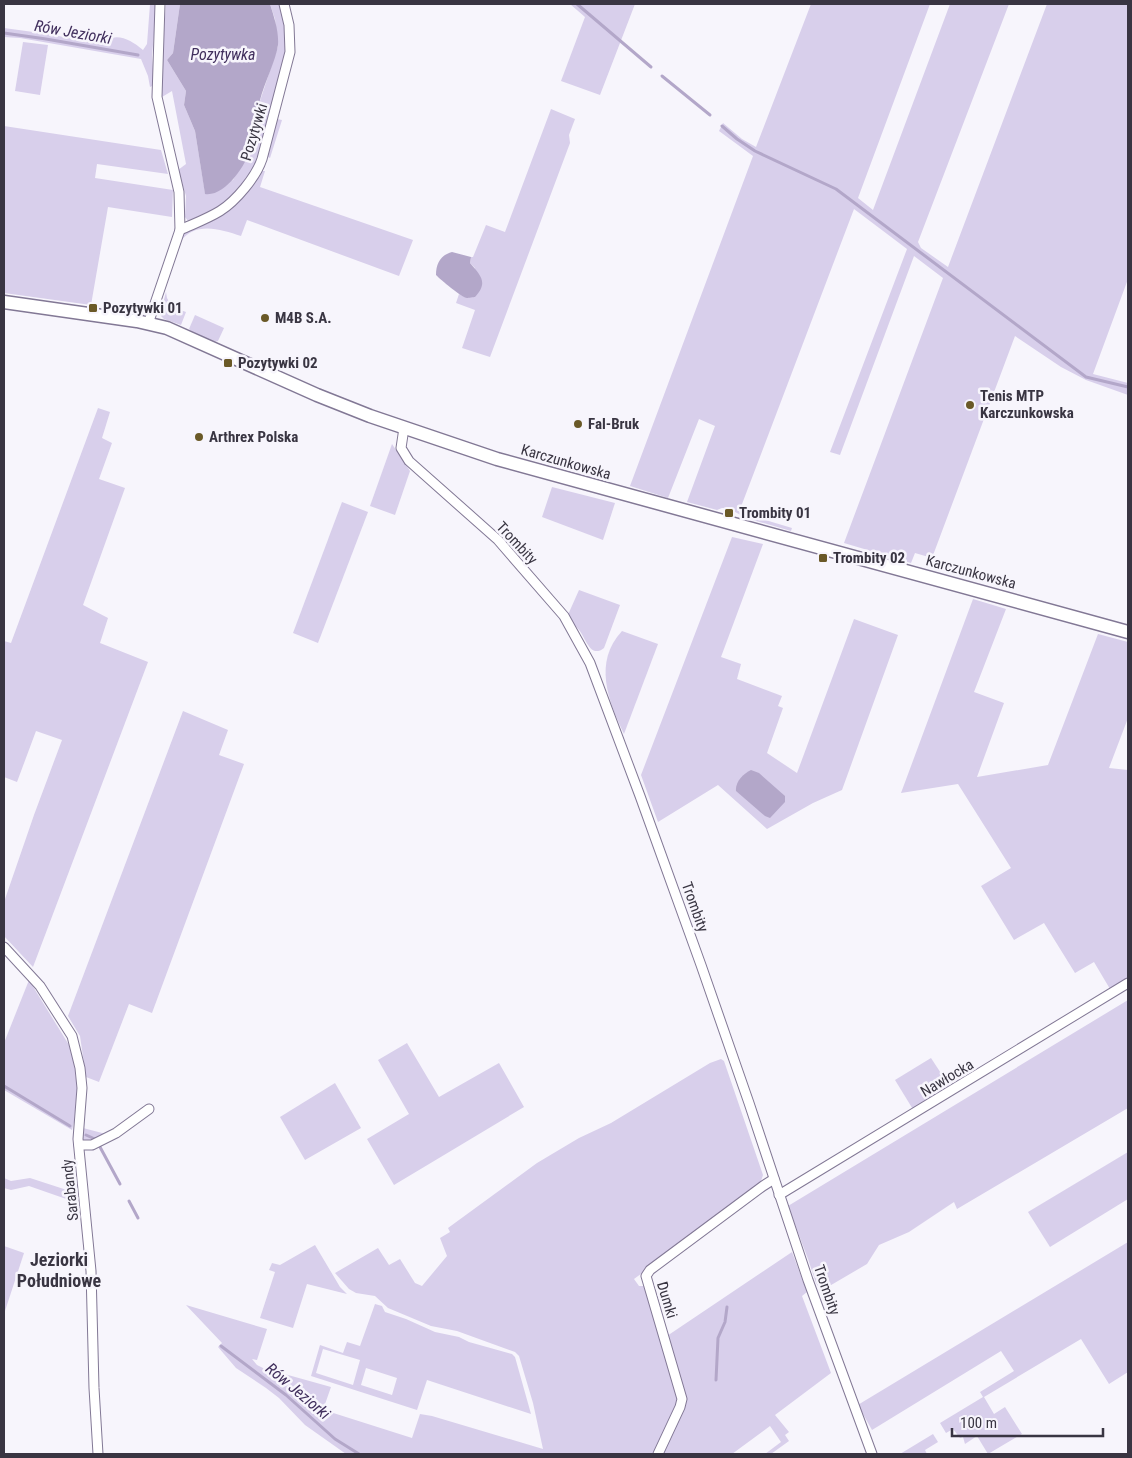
<svg xmlns="http://www.w3.org/2000/svg" width="1132" height="1458" font-family="'Roboto Condensed',sans-serif">
<style>
.green{fill:#d8cfeb;fill-rule:evenodd}
.water{fill:#b3a7c9}
.lines{fill:none;stroke-linecap:round;stroke-linejoin:round}
.stream{stroke:#b3a7c9;stroke-width:3}
.street-casing{stroke:#827895;stroke-width:11}
.secondary-casing{stroke:#827895;stroke-width:15}
.street{stroke:#fff;stroke-width:9}
.secondary{stroke:#fff;stroke-width:12}
.poi-dot{fill:#6a5927;stroke:#f7f5fc;stroke-width:2}
.labels{text-anchor:middle;dominant-baseline:central;stroke-width:5;stroke-linejoin:round;paint-order:stroke}
.street-label{font-size:15px;fill:#393542;stroke:#f7f5fc}
.poi-label{font-size:15px;font-weight:bold;fill:#393542;stroke:#f7f5fc;text-anchor:start}
.water-label{font-size:16px;font-style:italic;fill:#412f5d;stroke:#f7f5fc}
.quarter-label{font-size:18px;font-weight:bold;fill:#393542;stroke:#f7f5fc}
</style>
<rect width="100%" height="100%" fill="#f7f5fc"/>
<g class="green">
<path d="M 150,4 L 157,4 L 152,55 L 154,85 L 150,87 L 148,76 L 141,59 L 20,38 L 4,37 L 4,28 L 48,34 L 101,44 C 115,31 130,39 143,50 L 147,44 Z"/>
<path d="M 166,4 L 180,4 L 173,53 L 167,60 L 186,91 L 184,105 L 195,131 L 205,193 L 233,180 L 250,151 L 255,131 L 258,107 L 278,46 L 275,19 L 270,4 L 281,4 L 286,22 L 287,54 L 255,169 L 225,204 L 213,211 L 188,221 L 185,217 L 186,196 L 178,170 L 186,164 L 172,91 L 162,97 L 160,83 Z"/>
<path d="M 570,4 L 635,4 L 600,95 L 561,81 L 585,17 Z"/>
<path d="M 811,4 L 930,4 L 858,198 L 873,210 L 950,4 L 1009,4 L 918,242 L 921,248 L 948,267 L 1047,4 L 1128,4 L 1128,279 L 1093,374 L 1128,383 L 1128,395 L 1086,380 L 1061,367 L 1015,336 L 932,558 L 915,553 L 911,563 L 844,543 L 943,278 L 914,256 L 840,455 L 830,452 L 907,249 L 854,209 L 739,512 L 792,528 L 791,531 L 746,518 L 728,508 L 722,508 L 717,510 L 687,502 L 715,426 L 699,419 L 668,498 L 630,486 L 753,156 L 719,131 L 723,123 L 742,139 L 756,147 Z"/>
<path d="M 23,42 L 48,45 L 40,95 L 15,91 Z"/>
<path d="M 551,109 L 575,119 L 569,135 L 570,143 L 490,357 L 462,348 L 475,310 L 456,303 L 459,294 L 467,298 L 475,268 L 470,263 L 471,257 L 473,257 L 486,225 L 505,232 Z"/>
<path d="M 277,119 L 282,120 L 270,158 L 266,156 Z"/>
<path d="M 4,126 L 161,150 L 168,174 L 97,164 L 95,178 L 173,190 L 172,217 L 108,207 L 91,305 L 4,293 Z"/>
<path d="M 262,171 L 265,171 L 260,187 L 413,240 L 399,276 L 247,220 L 241,236 C 220,229 195,221 180,242 L 183,234 L 250,185 Z"/>
<path d="M 166,292 L 167,298 L 172,307 L 186,312 L 181,325 L 164,319 L 160,315 Z"/>
<path d="M 195,315 L 224,328 L 218,341 L 214,342 L 192,332 L 189,329 Z"/>
<path d="M 98,408 L 110,412 L 102,438 L 112,443 L 99,479 L 125,488 L 83,605 L 108,618 L 100,643 L 148,662 L 33,967 L 4,936 L 4,902 L 34,815 L 62,740 L 36,731 L 17,782 L 4,777 L 4,641 L 11,643 Z"/>
<path d="M 392,444 L 410,471 L 395,515 L 370,506 Z"/>
<path d="M 552,487 L 615,503 L 603,540 L 542,517 Z"/>
<path d="M 342,502 L 368,512 L 318,643 L 293,633 Z"/>
<path d="M 732,537 L 763,544 L 721,657 L 741,664 L 737,679 L 782,696 L 778,706 L 783,708 L 767,753 L 797,773 L 854,619 L 898,635 L 842,790 L 813,803 L 767,829 L 718,785 L 658,822 L 641,775 Z"/>
<path d="M 579,590 L 620,605 L 604,648 C 590,659 586,638 579,630 C 575,625 571,622 567,617 Z"/>
<path d="M 973,599 L 1006,609 L 974,692 L 1004,703 L 977,777 L 1048,765 L 1098,634 L 1128,642 L 1128,718 L 1109,768 L 1128,770 L 1128,978 L 1110,989 L 1094,962 L 1075,973 L 1044,923 L 1014,940 L 981,886 L 1011,868 L 958,784 L 901,793 Z"/>
<path d="M 622,631 L 658,644 L 624,734 C 608,701 593,662 622,631 Z"/>
<path d="M 183,711 L 228,730 L 219,755 L 244,764 L 152,1013 L 129,1004 L 99,1082 L 86,1077 L 80,1036 L 68,1016 Z"/>
<path d="M 29,980 L 69,1045 L 74,1062 L 77,1088 L 74,1122 L 72,1130 L 4,1090 L 4,1043 Z"/>
<path d="M 1128,1000 L 1128,1108 L 957,1209 L 954,1202 L 909,1232 L 879,1245 L 867,1264 L 826,1288 L 820,1289 L 816,1283 L 808,1259 L 788,1206 Z"/>
<path d="M 407,1043 L 439,1097 L 499,1063 L 524,1107 L 394,1185 L 367,1139 L 409,1114 L 378,1060 Z"/>
<path d="M 931,1058 L 950,1087 L 914,1111 L 895,1080 Z"/>
<path d="M 721,1059 L 724,1061 L 763,1175 L 759,1187 L 634,1279 L 639,1286 L 644,1286 L 678,1400 L 677,1406 L 655,1454 L 346,1454 L 305,1425 L 279,1398 L 266,1388 L 236,1368 L 218,1347 L 222,1343 L 186,1305 L 267,1329 L 257,1360 L 252,1359 L 257,1365 L 263,1368 L 331,1387 L 324,1407 L 327,1411 L 412,1438 L 420,1414 L 432,1416 L 543,1449 L 533,1403 L 519,1356 L 515,1352 L 457,1331 L 431,1326 L 388,1308 L 375,1296 L 356,1293 L 349,1289 L 335,1273 L 378,1248 L 389,1265 L 400,1259 L 415,1283 L 422,1286 L 447,1256 L 440,1238 L 450,1232 L 448,1228 L 537,1163 L 579,1138 L 611,1123 L 710,1063 Z"/>
<path d="M 335,1083 L 361,1128 L 305,1160 L 280,1117 Z"/>
<path d="M 83,1128 L 106,1134 L 91,1143 L 82,1141 Z"/>
<path d="M 1128,1152 L 1128,1199 L 1050,1247 L 1028,1212 Z"/>
<path d="M 4,1178 L 11,1181 L 30,1178 L 73,1192 L 72,1201 L 29,1186 L 11,1190 L 4,1188 Z"/>
<path d="M 1128,1242 L 1128,1372 L 1109,1384 L 1081,1339 L 984,1397 L 994,1414 L 1005,1407 L 1022,1434 L 988,1454 L 977,1436 L 965,1444 L 963,1437 L 960,1438 L 953,1429 L 946,1433 L 940,1423 L 983,1397 L 980,1392 L 1014,1371 L 1001,1351 L 872,1430 L 858,1405 L 861,1403 Z"/>
<path d="M 315,1245 L 340,1287 L 347,1294 L 307,1284 L 293,1328 L 260,1318 L 275,1272 L 269,1270 L 272,1263 L 280,1265 Z"/>
<path d="M 4,1246 L 24,1253 L 4,1314 Z"/>
<path d="M 792,1252 L 807,1292 L 802,1296 L 831,1373 L 775,1415 L 789,1432 L 785,1435 L 789,1441 L 771,1454 L 765,1454 L 781,1442 L 770,1426 L 732,1454 L 661,1454 L 686,1398 L 667,1336 Z"/>
<path d="M 375,1304 L 382,1306 L 385,1312 L 406,1319 L 435,1332 L 459,1337 L 469,1342 L 512,1354 L 515,1357 L 531,1414 L 427,1380 L 417,1410 L 311,1376 L 320,1345 L 343,1353 L 347,1342 L 360,1346 ZM 323,1349 L 360,1360 L 353,1385 L 316,1373 ZM 366,1368 L 397,1378 L 392,1395 L 361,1385 Z"/>
<path d="M 933,1434 L 938,1442 L 925,1450 L 927,1454 L 900,1454 Z"/>
</g>
<g class="water">
<path d="M 180,4 L 270,4 C 274,17 279,31 278,45 C 276,60 264,84 260,100 C 255,115 255,132 251,148 C 246,165 225,197 205,194 L 195,131 L 184,105 L 186,91 L 167,60 L 173,53 Z"/>
<path d="M 452,252 L 471,257 L 470,263 C 480,275 489,282 475,297 C 474,297 468,298 467,298 C 461,297 441,280 436,275 C 436,263 441,255 452,252 Z"/>
<path d="M 751,770 L 759,773 L 785,796 L 785,802 L 770,818 L 765,816 L 736,791 C 735,782 743,774 751,770 Z"/>
</g>
<g class="lines">
<g class="stream">
<path d="M 577,4 L 651,67"/>
<path d="M 4,33 L 46,39 L 138,55"/>
<path d="M 662,76 L 710,115"/>
<path d="M 722,126 L 737,139 L 755,151 L 836,189 L 1086,377 L 1128,387"/>
<path d="M 4,1086 L 70,1126"/>
<path d="M 86,1135 L 95,1139"/>
<path d="M 100,1147 L 120,1184"/>
<path d="M 129,1201 L 138,1218"/>
<path d="M 221,1346 L 286,1395 L 335,1439 L 359,1454"/>
<path d="M 716,1380 L 718,1338 L 725,1322 L 727,1307"/>
</g>
<defs>
<g id="street">
<path d="M 180,230 C 193,224 207,219 220,211 C 236,201 256,177 262,159 L 290,52 L 289,25 L 284,4"/>
<path d="M 148,324 L 180,230 L 179,192 L 157,97 L 160,4"/>
<path d="M 404,428 L 401,448 L 409,461 L 498,540 L 564,616 L 590,663 L 640,796 L 701,965 L 749,1103 L 808,1280 L 872,1454"/>
<path d="M 4,947 L 40,986 L 72,1036 L 80,1068 L 82,1088 L 78,1139 L 91,1271 L 94,1388 L 98,1454"/>
<path d="M 79,1145 L 92,1145 L 116,1133 L 149,1109"/>
<path d="M 779,1195 L 1128,983"/>
<path d="M 658,1454 L 680,1407 L 682,1399 L 646,1276 L 650,1270 L 763,1186 L 774,1179"/>
</g>
<path id="secondary" d="M 4,302 L 137,321 L 167,328 L 317,395 L 370,416 L 497,459 L 1128,632"/>
</defs>
<use href="#street" class="street-casing"/>
<use href="#secondary" class="secondary-casing"/>
<use href="#street" class="street"/>
<use href="#secondary" class="secondary"/>
</g>
<g class="poi-dot">
<rect x="88" y="303" width="10" height="10" rx="2.5"/>
<circle cx="265" cy="318" r="5"/>
<rect x="223" y="358" width="10" height="10" rx="2.5"/>
<circle cx="970" cy="405" r="5"/>
<circle cx="578" cy="424" r="5"/>
<circle cx="199" cy="437" r="5"/>
<rect x="724" y="508" width="10" height="10" rx="2.5"/>
<rect x="818" y="553" width="10" height="10" rx="2.5"/>
</g>
<g class="labels">
<g class="street-label">
<text transform="translate(254 132) rotate(-73)">Pozytywki</text>
<text transform="translate(566 462) rotate(16)">Karczunkowska</text>
<text transform="translate(517 543) rotate(47)">Trombity</text>
<text transform="translate(971 572) rotate(15)">Karczunkowska</text>
<text transform="translate(695 907) rotate(70)">Trombity</text>
<text transform="translate(947 1078) rotate(-31)">Nawłocka</text>
<text transform="translate(70 1190) rotate(-96)">Sarabandy</text>
<text transform="translate(827 1290) rotate(71)">Trombity</text>
<text transform="translate(667 1300) rotate(73)">Dumki</text>
</g>
<g class="poi-label">
<text x="103" y="308">Pozytywki 01</text>
<text x="275" y="318">M4B S.A.</text>
<text x="238" y="363">Pozytywki 02</text>
<text x="980" y="396">Tenis MTP<tspan x="980" dy="17">Karczunkowska</tspan></text>
<text x="588" y="424">Fal-Bruk</text>
<text x="209" y="437">Arthrex Polska</text>
<text x="739" y="513">Trombity 01</text>
<text x="833" y="558">Trombity 02</text>
</g>
<g class="water-label">
<text transform="translate(73 32) rotate(10)">Rów Jeziorki</text>
<text x="223" y="54">Pozytywka</text>
<text transform="translate(298 1391) rotate(40)">Rów Jeziorki</text>
</g>
<g class="quarter-label">
<text x="59" y="1259">Jeziorki<tspan x="59" dy="21">Południowe</tspan></text>
</g>
</g>
<rect width="1132" height="1458" fill="none" stroke="#393542" stroke-width="10"/>
<path d="M952 1428v8h151v-8" fill="none" stroke="#393542" stroke-width="2.5"/>
<text x="960" y="1428" font-size="15" fill="#393542" stroke="#f7f5fc" stroke-width="4" paint-order="stroke">100 m</text>
</svg>
